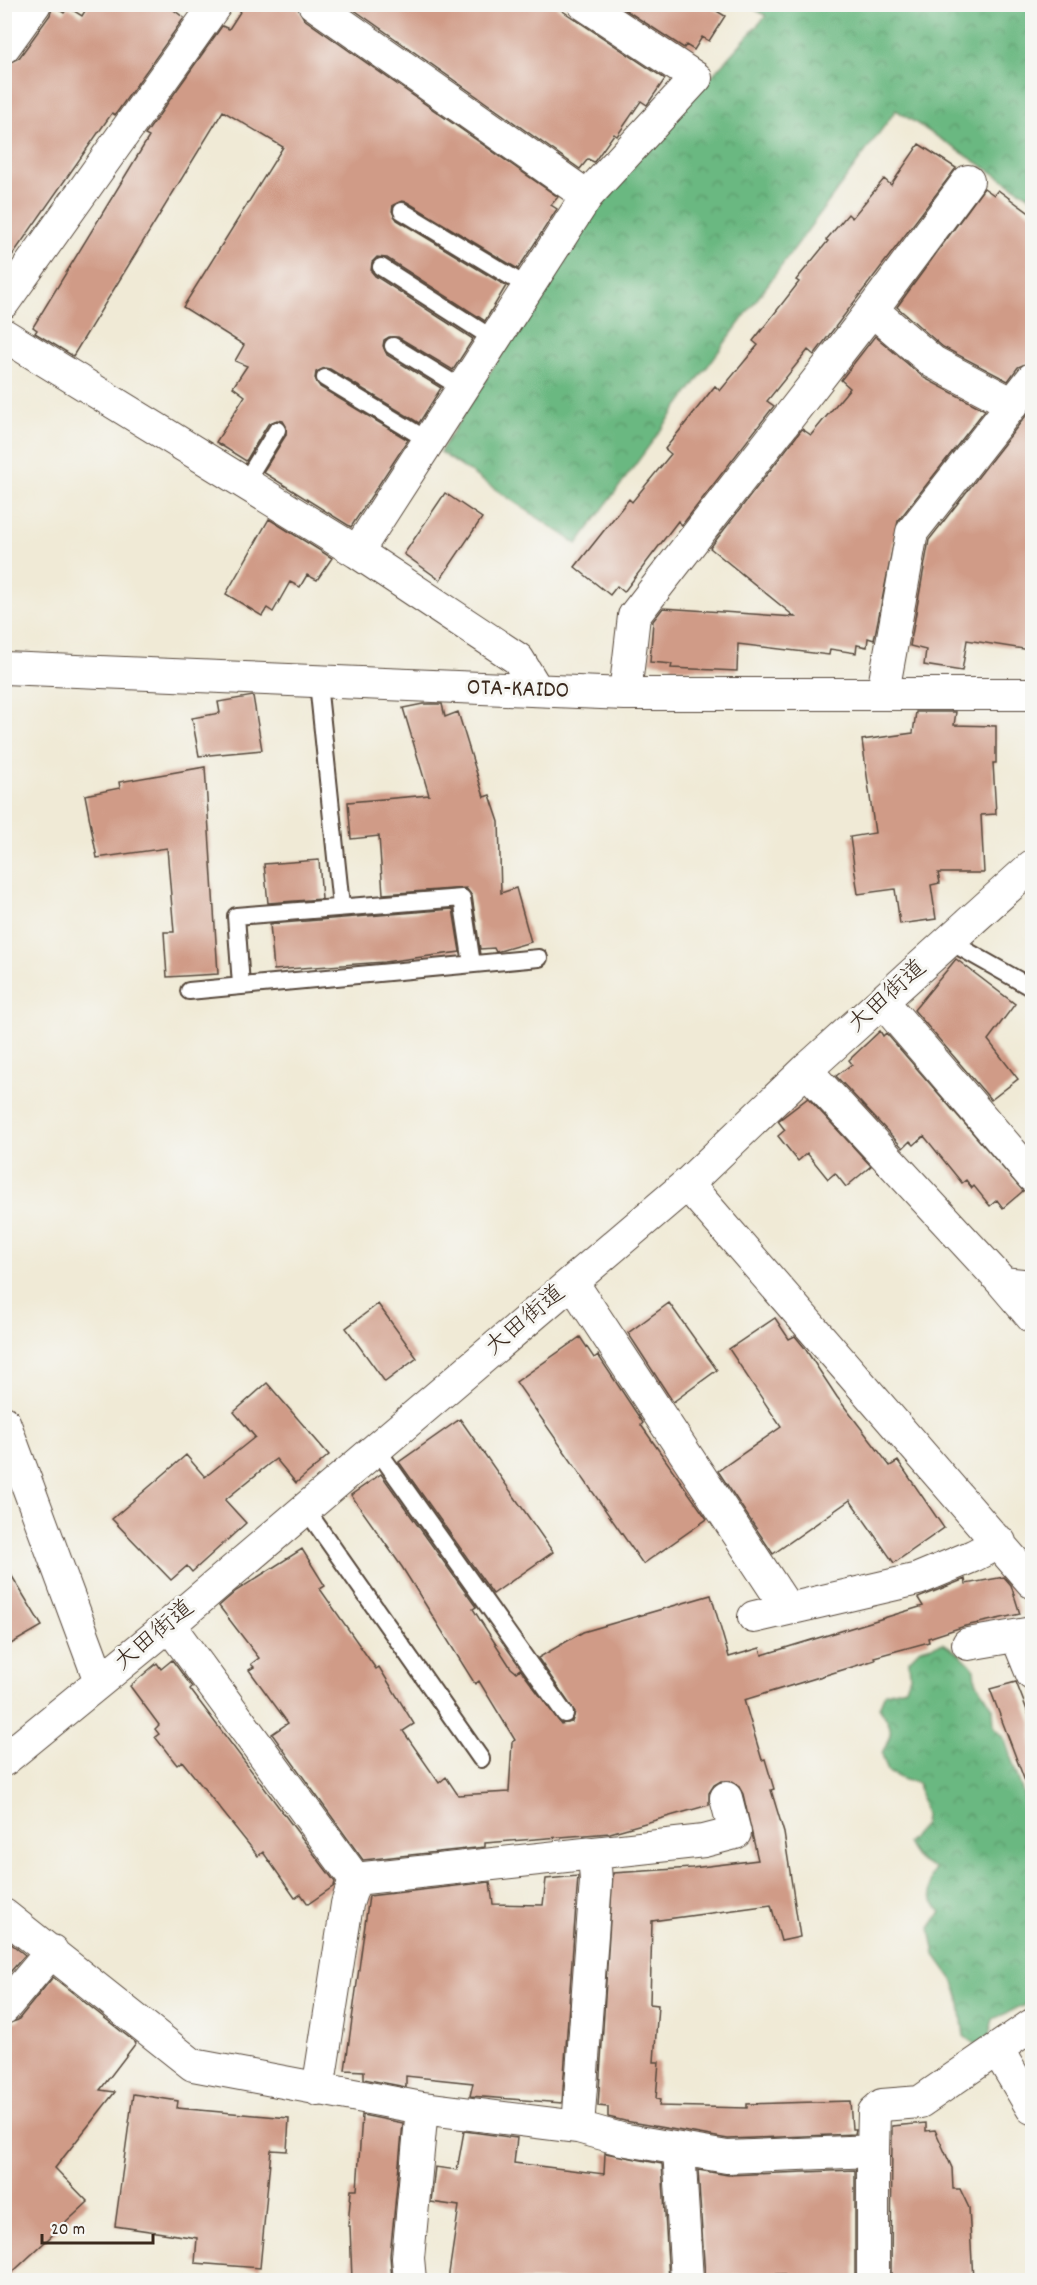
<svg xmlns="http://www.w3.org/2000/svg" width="1037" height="2285" viewBox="0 0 1037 2285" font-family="Dekko,'Klee One',sans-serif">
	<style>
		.forest { fill: url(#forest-crowns); stroke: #537150; stroke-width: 1.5 }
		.building { fill: #d09b87 }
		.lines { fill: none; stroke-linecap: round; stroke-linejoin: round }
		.service-casing { stroke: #56473a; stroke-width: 20 }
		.minor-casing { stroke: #56473a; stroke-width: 34 }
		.service { stroke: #fff; stroke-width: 16 }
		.minor { stroke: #fff; stroke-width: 32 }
		.labels { text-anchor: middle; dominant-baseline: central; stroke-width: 6; stroke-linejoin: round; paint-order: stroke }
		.street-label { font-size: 24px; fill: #3b2a1e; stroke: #f6f6f2 }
	</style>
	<defs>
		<pattern id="forest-crowns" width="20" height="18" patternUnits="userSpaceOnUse" patternTransform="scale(1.5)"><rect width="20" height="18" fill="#6bb881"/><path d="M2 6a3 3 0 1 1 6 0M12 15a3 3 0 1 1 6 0" fill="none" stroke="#599669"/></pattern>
	</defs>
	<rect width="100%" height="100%" fill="#f6f6f2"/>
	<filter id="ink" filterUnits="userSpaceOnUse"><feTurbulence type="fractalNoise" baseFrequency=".0167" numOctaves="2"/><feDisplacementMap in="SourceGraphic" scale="12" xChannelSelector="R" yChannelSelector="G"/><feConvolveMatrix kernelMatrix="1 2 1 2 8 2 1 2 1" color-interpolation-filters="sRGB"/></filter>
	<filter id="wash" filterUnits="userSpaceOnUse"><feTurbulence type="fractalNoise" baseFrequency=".008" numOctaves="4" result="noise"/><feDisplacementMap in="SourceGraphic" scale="24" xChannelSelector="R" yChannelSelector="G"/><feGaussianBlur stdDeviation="1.35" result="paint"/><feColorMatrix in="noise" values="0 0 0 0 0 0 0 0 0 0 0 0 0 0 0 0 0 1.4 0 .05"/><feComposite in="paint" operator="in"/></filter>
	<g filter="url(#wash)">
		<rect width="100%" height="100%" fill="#f0ead6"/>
		<path class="forest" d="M 748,5 L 1032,5 L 1032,198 L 896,110 L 577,544 L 440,452 L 597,202 L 766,16 Z
			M 943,1643 L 960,1654 L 975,1669 L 976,1681 L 993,1708 L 994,1726 L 1005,1740 L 1024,1796 L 1032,1833 L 1032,2002 L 993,2019 L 989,2036 L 976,2045 L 964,2036 L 959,1996 L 953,1980 L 935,1955 L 930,1928 L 941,1912 C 927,1896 927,1886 935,1868 C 920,1864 914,1857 907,1843 L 924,1825 L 925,1815 L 918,1783 L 904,1780 L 888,1772 L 882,1754 C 894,1730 893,1729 879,1707 L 885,1693 L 906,1688 L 910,1676 L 909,1660 L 920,1649 Z"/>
		<g id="blocks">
			<path class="building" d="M 89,4 L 166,4 L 184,18 L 115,115 L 112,113 L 4,267 L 4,65 L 19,58 L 50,15 L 53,6 L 64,13 L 68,7 L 82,16 Z
				M 245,4 L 296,4 L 304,19 L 558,197 L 551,205 L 557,209 L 518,269 L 407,202 L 402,201 L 393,205 L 392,211 L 397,220 L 506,286 L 485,321 L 387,258 L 377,257 L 372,262 L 371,271 L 375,276 L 473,339 L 453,370 L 398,337 L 389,337 L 384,340 L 383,346 L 387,355 L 441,388 L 419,423 L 330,369 L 325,368 L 316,372 L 315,378 L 320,387 L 408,440 L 351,527 L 263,472 L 286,435 L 286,426 L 283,421 L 277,420 L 268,424 L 246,461 L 216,442 L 245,396 L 233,387 L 247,366 L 235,361 L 244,345 L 183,307 L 283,147 L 223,111 L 73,356 L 35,333 L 37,330 L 33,327 L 149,137 L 145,135 L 222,26 L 229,29 Z
				M 346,4 L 552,4 L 665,79 L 647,105 L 641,101 L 617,136 L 614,134 L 594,162 L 588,159 L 580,169 Z
				M 627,4 L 707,5 L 725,16 L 709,41 L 702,37 L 694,50 L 686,45 L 684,48 L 624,9 Z
				M 919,144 L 956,168 L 814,355 L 808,350 L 767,401 L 774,406 L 682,525 L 678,521 L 624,592 L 617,586 L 610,595 L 575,567 L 629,499 L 632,502 L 671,454 L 665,449 L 715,386 L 720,391 L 758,345 L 753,341 L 799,282 L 796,280 L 828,241 L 826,240 L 848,214 L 852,218 L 884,179 L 891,185 Z
				M 984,188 L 994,195 L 998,190 L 1032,215 L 1032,361 L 1018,367 L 1008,381 L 943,347 L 897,307 Z
				M 875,336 L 924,378 L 985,410 L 898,521 L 874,640 L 868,638 L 867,647 L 857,645 L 856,653 L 830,649 L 829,655 L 738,644 L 737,671 L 671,668 L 672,664 L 650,662 L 653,621 L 663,608 L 795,617 L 710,548 L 802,429 L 811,435 L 850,388 L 841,380 Z
				M 1032,408 L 1032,631 L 1030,650 L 967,640 L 962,671 L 924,665 L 926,650 L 910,646 L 929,540 Z
				M 445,493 L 482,518 L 440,580 L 404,554 Z
				M 269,519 L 332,558 L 317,580 L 307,575 L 300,587 L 290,582 L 273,612 L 267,608 L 262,616 L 226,594 Z
				M 253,696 L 262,750 L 199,756 L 192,718 L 220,713 L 218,702 Z
				M 423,704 L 442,704 L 445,717 L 458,712 L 484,797 L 490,795 L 499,822 L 501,893 L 516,888 L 531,942 L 496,952 L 494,948 L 480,949 L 472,896 L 466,888 L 383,894 L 379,836 L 351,839 L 348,802 L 429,795 L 403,708 Z
				M 916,712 L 956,712 L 954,725 L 996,726 L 996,763 L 993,763 L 996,814 L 981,815 L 984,873 L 938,873 L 940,883 L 931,885 L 936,919 L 900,924 L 895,889 L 858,894 L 850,837 L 875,833 L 862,740 L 913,733 Z
				M 205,767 L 218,974 L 167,977 L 164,932 L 174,932 L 167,848 L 97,858 L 85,795 L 120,788 L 119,782 Z
				M 319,860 L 322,899 L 268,903 L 264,864 Z
				M 453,909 L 460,952 L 384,962 L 274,970 L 270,924 Z
				M 956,959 L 1015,1004 L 988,1040 L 1018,1079 L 991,1100 L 914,1010 Z
				M 880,1031 L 883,1036 L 886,1033 L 1023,1191 L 1003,1208 L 997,1200 L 990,1206 L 974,1186 L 972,1188 L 966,1180 L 962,1183 L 924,1136 L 914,1145 L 910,1141 L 903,1148 L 836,1076 L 852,1064 L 849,1060 Z
				M 808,1098 L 871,1166 L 846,1187 L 835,1173 L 828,1179 L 807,1153 L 798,1161 L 778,1136 L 785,1130 L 778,1121 Z
				M 669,1303 L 717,1370 L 673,1402 L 628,1333 Z
				M 378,1304 L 417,1358 L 385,1382 L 346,1328 Z
				M 775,1318 L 789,1339 L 795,1336 L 804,1347 L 837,1397 L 890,1466 L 898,1461 L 944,1528 L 894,1563 L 850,1500 L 773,1554 L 718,1471 L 781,1427 L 729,1349 Z
				M 580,1337 L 594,1358 L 598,1355 L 643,1423 L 641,1425 L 707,1519 L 643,1564 L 516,1382 Z
				M 267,1383 L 329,1455 L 296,1483 L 276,1459 L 269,1464 L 225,1500 L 246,1523 L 192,1572 L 187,1566 L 171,1580 L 112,1519 L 186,1455 L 205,1477 L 255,1437 L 234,1412 Z
				M 460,1419 L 553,1552 L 493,1594 L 399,1462 Z
				M 381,1474 L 476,1607 L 473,1609 L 511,1668 L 516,1672 L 520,1669 L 561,1724 L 572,1722 L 575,1712 L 538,1658 L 583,1632 L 711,1595 L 729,1657 L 760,1648 L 762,1655 L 923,1606 L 918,1598 L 965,1579 L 966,1584 L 1004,1577 L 1011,1585 L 1020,1614 L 965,1626 L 928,1638 L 929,1642 L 874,1657 L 875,1660 L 744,1700 L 762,1760 L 765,1759 L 774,1789 L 771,1790 L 784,1833 L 800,1937 L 781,1941 L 771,1905 L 652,1921 L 650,2004 L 658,2005 L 654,2062 L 659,2062 L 656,2099 L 660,2100 L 659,2106 L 747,2108 L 747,2104 L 850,2101 L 852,2129 L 856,2129 L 855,2134 L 728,2139 L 625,2121 L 608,2117 L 608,2107 L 598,2106 L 613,1873 L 692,1868 L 758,1860 L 743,1794 L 738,1785 L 730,1781 L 721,1781 L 714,1785 L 709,1793 L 709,1805 L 610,1833 L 485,1843 L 485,1847 L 363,1860 L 272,1734 L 288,1723 L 249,1670 L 254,1667 L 251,1664 L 259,1658 L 219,1606 L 236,1591 L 302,1549 L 325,1586 L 320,1589 L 376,1669 L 379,1667 L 414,1724 L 403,1731 L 439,1783 L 446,1777 L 458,1795 L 509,1792 L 512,1742 L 515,1740 L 479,1681 L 475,1684 L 402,1567 L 351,1495 Z
				M 4,1563 L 42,1626 L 4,1648 Z
				M 172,1660 L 192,1687 L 190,1689 L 335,1882 L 334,1886 L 308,1904 L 301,1894 L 295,1898 L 263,1852 L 258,1856 L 182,1761 L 177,1765 L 155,1737 L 159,1734 L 155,1729 L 159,1725 L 130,1686 L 157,1663 L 161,1669 Z
				M 1016,1682 L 1032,1723 L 1031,1797 L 990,1689 Z
				M 578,1876 L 562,2103 L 470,2096 L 473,2083 L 406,2076 L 406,2087 L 364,2079 L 364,2071 L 345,2070 L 369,1896 L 490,1882 L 493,1904 L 543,1905 L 546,1879 Z
				M 4,1938 L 25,1955 L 4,1979 Z
				M 53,1977 L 136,2043 L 100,2090 L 115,2092 L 55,2168 L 88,2202 L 4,2280 L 4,2025 L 18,2020 Z
				M 133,2094 L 178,2101 L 177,2108 L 289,2118 L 287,2151 L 271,2150 L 260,2268 L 195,2263 L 197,2238 L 115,2226 Z
				M 362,2115 L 403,2123 L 390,2256 L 392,2280 L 352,2280 L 350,2226 L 348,2226 L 351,2190 L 357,2190 Z
				M 926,2123 L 926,2131 L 935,2130 L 952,2168 L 953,2189 L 960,2189 L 969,2208 L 973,2280 L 891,2280 L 892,2126 Z
				M 464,2131 L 517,2138 L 514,2163 L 604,2174 L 605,2153 L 662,2164 L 669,2280 L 448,2280 L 459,2206 L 431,2202 L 435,2167 L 457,2170 Z
				M 698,2170 L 728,2175 L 855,2170 L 855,2280 L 784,2280 L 784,2274 L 705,2277 Z"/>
		</g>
	</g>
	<g filter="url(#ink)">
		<use href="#blocks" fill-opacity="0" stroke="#56473a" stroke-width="1.5"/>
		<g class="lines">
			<g class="service-casing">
				<path id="service" d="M 402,211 L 528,287
					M 381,267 L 495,340
					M 393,346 L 463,389
					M 325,378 L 429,441
					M 244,484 L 277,430
					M 318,683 L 341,906
					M 949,941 L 1032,988
					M 241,985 L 236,916 L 462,898 L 472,964
					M 189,991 L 539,958
					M 376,1448 L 565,1714
					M 305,1508 L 481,1759"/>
			</g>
			<g class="minor-casing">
				<path id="minor" d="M 314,4 L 587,196 L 696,78 L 584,4
					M 4,47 L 35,4
					M 4,302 L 216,4
					M 872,310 L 933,362 L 1013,404
					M 4,335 L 357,552 L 518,659 L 537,690
					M 357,552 L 587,196
					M 4,668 L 625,694 L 1032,694
					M 883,692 L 912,532 L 1032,379
					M 625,694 L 634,616 L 872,310 L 968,181
					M 883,1002 L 1032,1176
					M 806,1070 L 1003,1283 L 1032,1286
					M 687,1184 L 1032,1582
					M 572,1282 L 787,1608
					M 1003,1283 L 1032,1317
					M 4,1422 L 100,1681
					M 754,1617 L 918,1579 L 973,1556 L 1000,1542
					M 169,1625 L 355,1879 L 704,1841 L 735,1833 L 726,1798
					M 1017,1637 L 1032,1674
					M 968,1644 L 1032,1633
					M 4,1760 L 169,1625 L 687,1184 L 806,1070 L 1032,866
					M 4,1915 L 193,2065 L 422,2108 L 578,2127 L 621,2139 L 727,2157 L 873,2151 L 873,2280
					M 4,2008 L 52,1951
					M 997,2049 L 1032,2108
					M 318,2090 L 347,1904 L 355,1879
					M 578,2127 L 596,1881 L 594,1853
					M 679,2149 L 687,2280
					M 873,2151 L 874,2112 L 882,2105 L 920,2102 L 1032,2025
					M 410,2280 L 408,2258 L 422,2108"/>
			</g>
			<use href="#service" class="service"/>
			<use href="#minor" class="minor"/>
		</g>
	</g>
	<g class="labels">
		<g class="street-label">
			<text transform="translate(518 690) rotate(2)">OTA-KAIDO</text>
			<text transform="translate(888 997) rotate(-42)">大田街道</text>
			<text transform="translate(526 1321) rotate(-40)">大田街道</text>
			<text transform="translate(155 1636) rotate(-40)">大田街道</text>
		</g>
	</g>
	<rect width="1037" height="2285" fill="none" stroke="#f6f6f2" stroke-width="24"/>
	<path d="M42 2234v9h111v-9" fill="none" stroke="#3b2a1e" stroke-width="3"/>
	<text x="51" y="2234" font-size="18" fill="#3b2a1e" stroke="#f6f6f2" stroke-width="4.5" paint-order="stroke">20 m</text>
</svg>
